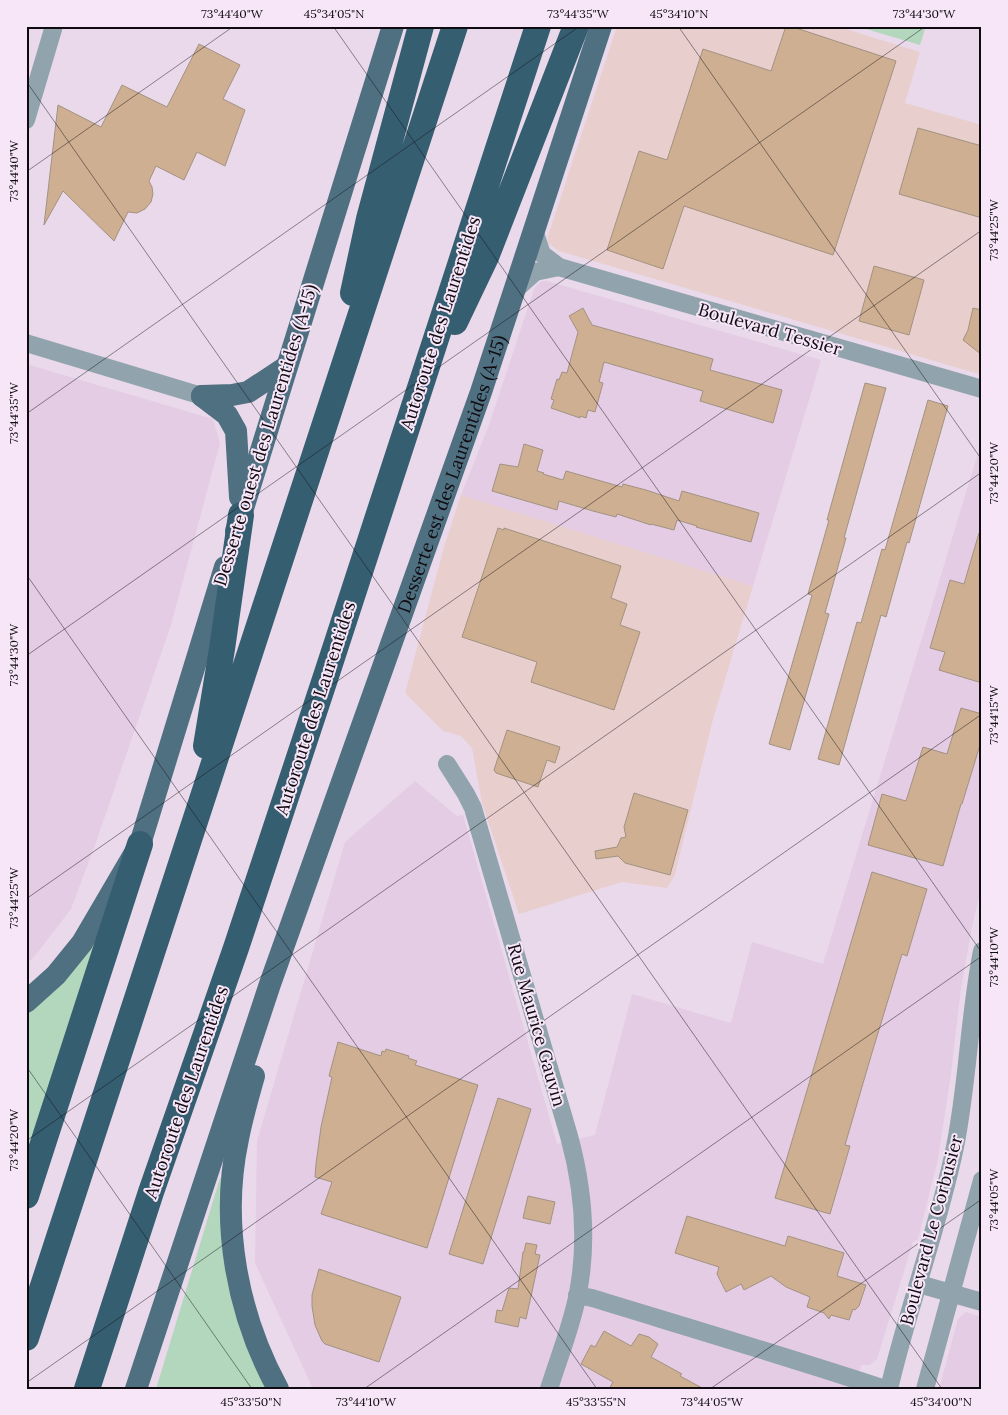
<svg xmlns="http://www.w3.org/2000/svg" width="1008" height="1415" viewBox="0 0 1008 1415" font-family="Lora,serif">
	<style>
		.built { fill: #e3cce4 }
		.industrial { fill: #e9cece }
		.green { fill: #b2d7bd }
		.building { fill: #ceaf91; stroke: #a29282 }
		.lines { fill: none; stroke-linecap: round; stroke-linejoin: round }
		.minor { stroke: #91a3ac; stroke-width: 18 }
		.major { stroke: #4f7081; stroke-width: 22 }
		.highway { stroke: #365e71; stroke-width: 26 }
		.ticks { fill: none; stroke: #100b11; stroke-width: 1; stroke-opacity: 0.45 }
		.labels { text-anchor: middle; dominant-baseline: central; stroke-width: 4; stroke-linejoin: round; paint-order: stroke }
		.street-label { font-size: 18px; fill: #100b11; stroke: #f7e6f8 }
		.neatline { fill: none; stroke: #100b11; stroke-width: 2 }
		.ticks-label { font-size: 12px; text-anchor: middle; fill: #100b11 }
	</style>
	<rect width="100%" height="100%" fill="#ead9eb"/>
	<path class="built" d="M 541,281 L 547,281 L 821,360 L 753,586 L 461,495 L 489,425 L 534,289 Z
		M 26,364 L 213,419 L 220,443 L 171,625 L 95,845 L 71,909 L 34,957 L 26,964 Z
		M 982,440 L 982,884 L 972,927 L 961,988 L 951,1074 L 938,1159 L 918,1239 L 913,1242 L 877,1359 L 870,1365 L 861,1365 L 856,1389 L 313,1389 L 255,1263 L 257,1141 L 345,842 L 415,781 L 457,816 L 463,815 L 557,1144 L 595,1135 L 632,994 L 731,1023 L 752,942 L 823,964 Z
		M 966,1312 L 982,1317 L 982,1389 L 939,1389 L 958,1319 Z"/>
	<path class="industrial" d="M 617,26 L 836,26 L 920,52 L 905,103 L 982,125 L 982,375 L 559,251 L 548,243 L 548,236 Z
		M 461,495 L 753,586 L 712,723 L 675,875 L 667,888 L 622,882 L 519,914 L 482,803 L 472,748 L 461,736 L 443,731 L 405,693 L 444,547 Z"/>
	<path class="green" d="M 856,26 L 926,26 L 920,45 Z
		M 91,945 L 96,947 L 26,1160 L 26,1009 Z
		M 227,1177 L 270,1389 L 156,1389 L 220,1178 Z"/>
	<path class="building" d="M 786,26 L 790,26 L 896,61 L 833,255 L 684,206 L 663,269 L 607,250 L 639,151 L 667,160 L 703,49 L 771,71 Z
		M 199,44 L 240,65 L 223,99 L 245,110 L 225,166 L 197,152 L 184,180 L 156,166 L 149,181 L 152,187 L 153,194 L 151,202 L 145,209 L 137,213 L 128,212 L 114,241 L 63,191 L 44,225 L 58,105 L 101,127 L 122,85 L 167,107 Z
		M 918,128 L 982,146 L 982,218 L 899,194 Z
		M 874,266 L 924,280 L 909,335 L 859,321 Z
		M 583,308 L 592,325 L 713,359 L 710,370 L 782,390 L 773,423 L 700,401 L 703,391 L 604,362 L 599,382 L 603,383 L 595,412 L 588,410 L 586,418 L 580,416 L 580,418 L 551,408 L 554,400 L 551,399 L 557,379 L 559,380 L 562,372 L 567,373 L 578,332 L 569,316 Z
		M 973,308 L 982,310 L 982,355 L 963,340 L 968,330 Z
		M 865,383 L 886,388 L 844,538 L 846,538 L 825,613 L 829,614 L 790,750 L 769,744 L 812,595 L 808,594 L 829,520 L 827,520 Z
		M 928,400 L 948,406 L 909,543 L 907,542 L 886,617 L 881,615 L 839,765 L 818,759 L 857,622 L 861,623 L 882,549 L 885,550 Z
		M 524,444 L 543,450 L 537,471 L 544,473 L 543,474 L 563,480 L 566,471 L 622,487 L 623,484 L 646,490 L 679,501 L 682,491 L 759,513 L 751,542 L 696,527 L 697,526 L 677,520 L 674,530 L 651,524 L 651,525 L 617,514 L 616,517 L 593,511 L 559,501 L 557,510 L 492,491 L 500,464 L 518,467 Z
		M 498,528 L 504,530 L 504,528 L 621,566 L 611,598 L 627,604 L 620,625 L 640,632 L 614,710 L 531,682 L 537,662 L 462,637 Z
		M 979,533 L 982,534 L 982,683 L 939,670 L 945,652 L 930,648 L 950,580 L 964,584 Z
		M 961,708 L 982,714 L 982,746 L 980,745 L 962,804 L 961,804 L 943,866 L 868,845 L 882,794 L 906,801 L 923,747 L 947,754 Z
		M 507,730 L 560,747 L 555,763 L 547,760 L 538,787 L 496,773 L 494,770 Z
		M 634,793 L 688,810 L 670,875 L 625,863 L 618,856 L 596,859 L 595,851 L 617,847 L 621,838 L 626,837 L 624,827 Z
		M 872,872 L 927,889 L 907,956 L 902,954 L 871,1056 L 845,1145 L 850,1146 L 830,1214 L 775,1198 Z
		M 338,1042 L 381,1056 L 382,1051 L 385,1052 L 386,1049 L 409,1056 L 408,1058 L 417,1061 L 415,1065 L 478,1085 L 427,1248 L 321,1214 L 332,1182 L 315,1177 L 316,1164 L 321,1127 L 332,1077 L 329,1076 Z
		M 498,1098 L 531,1109 L 483,1264 L 449,1254 Z
		M 528,1196 L 555,1202 L 550,1224 L 523,1218 Z
		M 687,1216 L 785,1246 L 788,1236 L 844,1253 L 837,1276 L 866,1285 L 859,1306 L 855,1310 L 853,1309 L 849,1320 L 831,1315 L 829,1319 L 824,1313 L 807,1307 L 810,1297 L 786,1287 L 771,1276 L 744,1290 L 741,1284 L 726,1292 L 717,1274 L 719,1267 L 675,1253 Z
		M 526,1243 L 537,1245 L 535,1254 L 540,1255 L 526,1319 L 520,1317 L 518,1327 L 495,1322 L 497,1310 L 502,1311 L 509,1288 L 518,1289 L 523,1252 L 524,1252 Z
		M 319,1269 L 401,1297 L 379,1362 L 325,1344 L 322,1341 L 315,1325 L 312,1306 L 312,1295 Z
		M 604,1331 L 631,1346 L 639,1334 L 649,1337 L 658,1344 L 651,1357 L 682,1374 L 680,1376 L 704,1389 L 609,1389 L 613,1382 L 581,1364 L 591,1345 L 595,1347 Z"/>
	<g class="lines">
		<path class="minor" d="M 26,120 L 54,26
			M 534,230 L 542,254 L 559,267 L 982,389
			M 515,290 L 535,272 L 559,267
			M 26,343 L 202,396
			M 447,764 L 466,794 L 473,808 L 569,1136 C 583,1187 588,1240 578,1293 C 572,1325 559,1357 549,1389
			M 919,1284 L 982,1302
			M 577,1295 L 592,1298 C 690,1328 788,1357 885,1389
			M 889,1389 C 908,1307 938,1229 955,1147 C 968,1082 969,1016 982,951
			M 925,1389 L 982,1180"/>
		<g class="major">
			<path d="M 202,396 L 227,415 L 236,431 L 240,497"/>
			<path d="M 202,396 L 232,395 L 248,392 L 286,367"/>
			<path d="M 236,531 L 393,26"/>
			<path d="M 26,1002 L 56,975 L 82,943 L 140,844 L 225,567"/>
			<path d="M 254,1076 C 248,1097 242,1118 238,1139 C 220,1223 237,1314 278,1389"/>
			<path id="s1" d="M 136,1389 L 270,984 L 481,392 L 601,26"/>
		</g>
		<path class="highway" d="M 353,293 L 369,219 L 421,26
			M 455,322 L 486,257 L 576,26
			M 206,746 L 222,649 L 241,515
			M 26,1196 L 140,844
			M 26,1338 L 455,26
			M 87,1389 L 151,1192 L 236,948 L 328,670 L 538,26"/>
	</g>
	<path class="ticks" d="M 333,26 L 982,953M 678,26 L 982,460M 26,81 L 942,1389M 26,172 L 234,26M 26,414 L 580,26M 26,574 L 597,1389M 26,656 L 926,26M 26,899 L 982,230M 26,1066 L 252,1389M 26,1141 L 982,472M 26,1383 L 982,714M 364,1389 L 982,956M 710,1389 L 982,1199"/>
	<g class="labels">
		<g class="street-label">
			<text transform="translate(440 323) rotate(-72)">Autoroute des Laurentides</text>
			<text transform="translate(770 329) rotate(16)">Boulevard Tessier</text>
			<text transform="translate(265 435) rotate(-73)">Desserte ouest des Laurentides (A-15)</text>
			<text stroke="none"><textPath href="#s1" startOffset="968">Desserte est des Laurentides (A-15)</textPath></text>
			<text transform="translate(315 708) rotate(-72)">Autoroute des Laurentides</text>
			<text transform="translate(537 1025) rotate(74)">Rue Maurice Gauvin</text>
			<text transform="translate(186 1092) rotate(-71)">Autoroute des Laurentides</text>
			<text transform="translate(931 1230) rotate(-75)">Boulevard Le Corbusier</text>
		</g>
	</g>
	<rect width="1008" height="1415" fill="none" stroke="#f7e6f8" stroke-width="55"/>
	<rect x="28" y="28" width="952" height="1360" class="neatline"/>
	<g class="ticks-label">
		<text x="232" y="18">73°44'40"W</text>
		<text x="334" y="18">45°34'05"N</text>
		<text x="578" y="18">73°44'35"W</text>
		<text x="679" y="18">45°34'10"N</text>
		<text x="924" y="18">73°44'30"W</text>
		<text transform="translate(14 171) rotate(-90)" y="4">73°44'40"W</text>
		<text transform="translate(994 230) rotate(-90)" y="4">73°44'25"W</text>
		<text transform="translate(14 413) rotate(-90)" y="4">73°44'35"W</text>
		<text transform="translate(994 473) rotate(-90)" y="4">73°44'20"W</text>
		<text transform="translate(14 655) rotate(-90)" y="4">73°44'30"W</text>
		<text transform="translate(994 715) rotate(-90)" y="4">73°44'15"W</text>
		<text transform="translate(14 898) rotate(-90)" y="4">73°44'25"W</text>
		<text transform="translate(994 957) rotate(-90)" y="4">73°44'10"W</text>
		<text transform="translate(14 1140) rotate(-90)" y="4">73°44'20"W</text>
		<text transform="translate(994 1200) rotate(-90)" y="4">73°44'05"W</text>
		<text x="251" y="1406">45°33'50"N</text>
		<text x="366" y="1406">73°44'10"W</text>
		<text x="596" y="1406">45°33'55"N</text>
		<text x="712" y="1406">73°44'05"W</text>
		<text x="941" y="1406">45°34'00"N</text>
	</g>
</svg>
